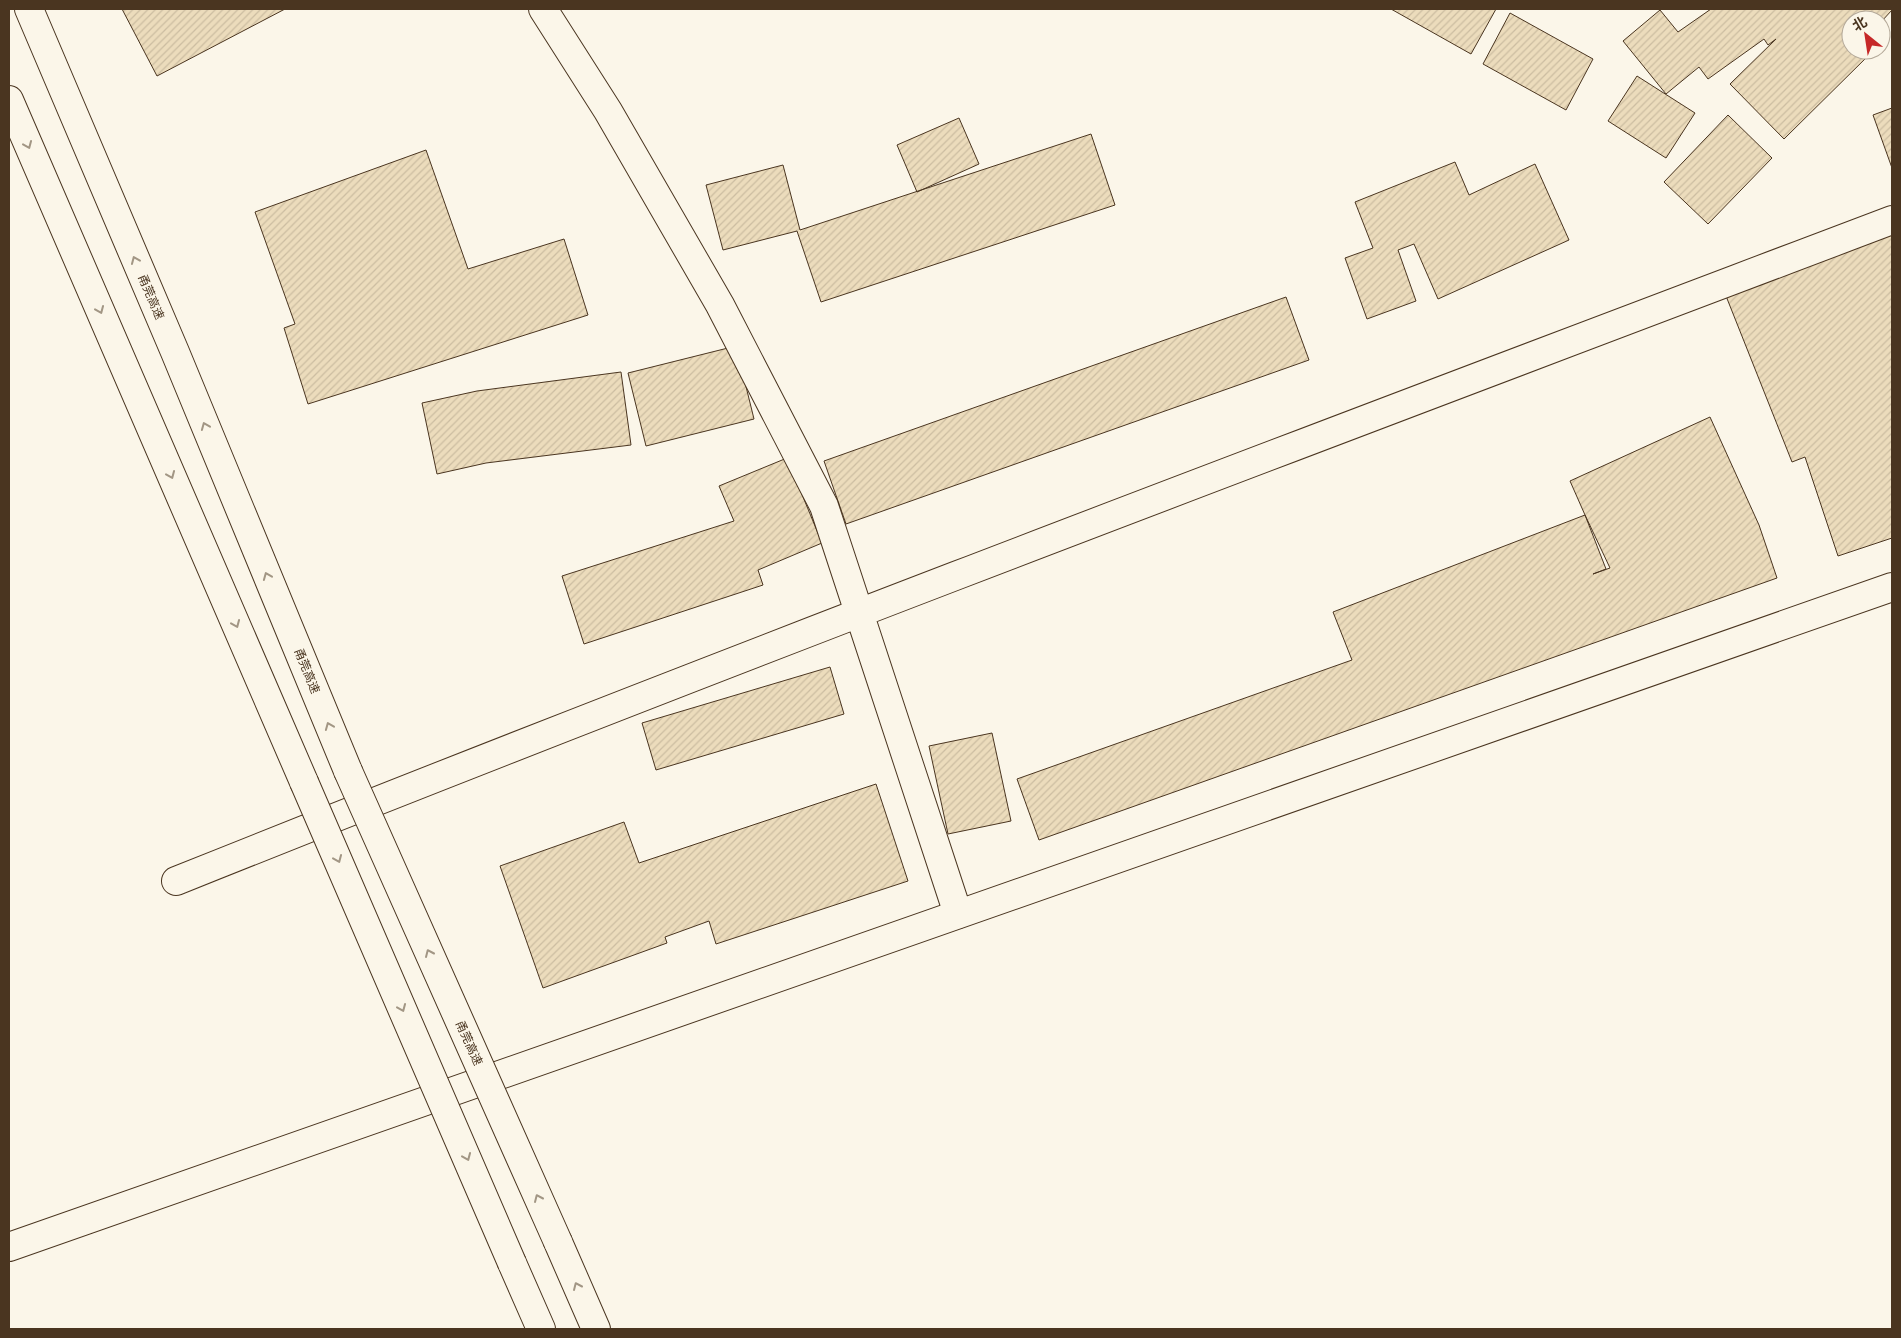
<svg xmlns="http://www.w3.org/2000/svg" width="1901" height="1338" viewBox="0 0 1901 1338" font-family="'Roboto Condensed','Noto Sans SC',sans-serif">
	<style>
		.building { fill: url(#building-hatch); stroke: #4a3520; fill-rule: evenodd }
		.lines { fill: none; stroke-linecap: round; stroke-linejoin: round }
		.minor-casing { stroke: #4a3520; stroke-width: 30 }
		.secondary-casing { stroke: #4a3520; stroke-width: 30 }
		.motorway-casing { stroke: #4a3520; stroke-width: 30 }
		.minor { stroke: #fbf6e9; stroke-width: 28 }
		.secondary { stroke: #fbf6e9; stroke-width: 28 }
		.motorway { stroke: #fbf6e9; stroke-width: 28 }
		.motorway-bridge-casing { stroke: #4a3520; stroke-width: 30; stroke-linecap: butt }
		.motorway-bridge { stroke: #fbf6e9; stroke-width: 28 }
		.oneway { stroke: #a29684 }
		.labels { text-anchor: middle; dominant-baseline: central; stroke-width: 4; stroke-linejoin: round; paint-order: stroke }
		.street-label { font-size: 12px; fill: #4a3520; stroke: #fbf6e9 }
	</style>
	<defs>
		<pattern id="building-hatch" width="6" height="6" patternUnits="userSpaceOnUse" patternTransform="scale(1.25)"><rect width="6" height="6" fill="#ecdcbc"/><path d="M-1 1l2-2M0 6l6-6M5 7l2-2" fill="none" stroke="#ccbda1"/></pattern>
	</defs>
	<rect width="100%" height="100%" fill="#fbf6e9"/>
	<path class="building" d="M 122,9 L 285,9 L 157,76 Z
		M 1391,9 L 1496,9 L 1471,54 Z
		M 1711,9 L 1892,9 L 1892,10 L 1881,22 L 1881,20 L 1851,20 L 1851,50 L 1869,50 L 1871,53 L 1784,139 L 1730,84 L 1776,39 L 1768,45 L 1764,39 L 1708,79 L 1699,67 L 1666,94 L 1623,41 L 1660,10 L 1678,32 Z
		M 1510,13 L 1593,59 L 1566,110 L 1483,64 Z
		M 1637,76 L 1695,113 L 1666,158 L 1608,121 Z
		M 1892,108 L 1892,168 L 1873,115 Z
		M 1728,115 L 1772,158 L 1708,224 L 1664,182 Z
		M 959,118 L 979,164 L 917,192 L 897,145 Z
		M 1091,134 L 1115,205 L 821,302 L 797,231 L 723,250 L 706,185 L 783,165 L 800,230 Z
		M 426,150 L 468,269 L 564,239 L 588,315 L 308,404 L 284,328 L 295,324 L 255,212 Z
		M 1455,162 L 1469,195 L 1535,164 L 1569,240 L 1438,299 L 1414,244 L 1398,250 L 1416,301 L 1367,319 L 1345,258 L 1373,248 L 1355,202 Z
		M 1892,232 L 1892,538 L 1838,556 L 1805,457 L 1792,462 L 1726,296 Z
		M 1286,297 L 1309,360 L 846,524 L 824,461 Z
		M 736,346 L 754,419 L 646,446 L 628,373 Z
		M 621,372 L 631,445 L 486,463 L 437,474 L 422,403 L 477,391 Z
		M 1710,417 L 1759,525 L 1777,578 L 1039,840 L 1017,779 L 1352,660 L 1333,612 L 1585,515 L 1570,481 ZM 1585,515 L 1610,568 L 1593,574 L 1606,569 Z
		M 787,458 L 822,543 L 758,570 L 763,585 L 584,644 L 562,576 L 734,521 L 719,486 Z
		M 830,667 L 844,714 L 656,770 L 642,723 Z
		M 992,733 L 1011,821 L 948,834 L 929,746 Z
		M 876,784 L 908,881 L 716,944 L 709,921 L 665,937 L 667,943 L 543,988 L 500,866 L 624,822 L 639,863 Z"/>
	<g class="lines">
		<g class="minor-casing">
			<path id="minor" d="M 543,9 L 608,111 L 720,305 L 824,506 L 958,914
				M 176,881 C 745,653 1319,437 1892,220"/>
		</g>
		<g class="secondary-casing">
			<path id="secondary" d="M 9,1247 L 1892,587"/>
		</g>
		<g class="motorway-casing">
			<path id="motorway" d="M 29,9 L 175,352 L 348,771
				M 9,100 L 304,782
				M 558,1242 L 596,1329
				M 512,1263 L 541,1329"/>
		</g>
		<use href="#minor" class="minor"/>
		<use href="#secondary" class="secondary"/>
		<use href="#motorway" class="motorway"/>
		<g class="motorway-bridge-casing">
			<path id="motorway-bridge" d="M 348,771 L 558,1242
				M 304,782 L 512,1263"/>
		</g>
		<use href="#motorway-bridge" class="motorway-bridge"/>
	</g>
	<defs><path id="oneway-chevron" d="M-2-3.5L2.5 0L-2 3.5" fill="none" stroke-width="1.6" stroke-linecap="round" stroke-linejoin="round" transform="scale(1.25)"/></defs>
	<g class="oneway">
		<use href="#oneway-chevron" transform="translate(28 145) rotate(67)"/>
		<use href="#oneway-chevron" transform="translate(135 260) rotate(-113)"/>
		<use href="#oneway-chevron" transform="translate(100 310) rotate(67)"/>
		<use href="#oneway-chevron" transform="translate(205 426) rotate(-112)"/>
		<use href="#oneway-chevron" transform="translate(171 475) rotate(67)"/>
		<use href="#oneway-chevron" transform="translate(267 576) rotate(-112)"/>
		<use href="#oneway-chevron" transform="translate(236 624) rotate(67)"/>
		<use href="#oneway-chevron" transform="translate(329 726) rotate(-112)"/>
		<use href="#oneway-chevron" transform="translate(338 859) rotate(67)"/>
		<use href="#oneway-chevron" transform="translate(429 953) rotate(-114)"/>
		<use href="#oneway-chevron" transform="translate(402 1008) rotate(67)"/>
		<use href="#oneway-chevron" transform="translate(467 1157) rotate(67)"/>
		<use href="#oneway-chevron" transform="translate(538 1198) rotate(-114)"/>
		<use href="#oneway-chevron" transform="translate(577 1286) rotate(-114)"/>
	</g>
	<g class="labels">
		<g class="street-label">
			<text transform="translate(151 297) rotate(67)">甬莞高速</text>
			<text transform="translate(307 671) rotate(68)">甬莞高速</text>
			<text transform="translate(469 1043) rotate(66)">甬莞高速</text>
		</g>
	</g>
	<rect width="1901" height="1338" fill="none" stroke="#4a3520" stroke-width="20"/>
	<g transform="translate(1866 35) rotate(330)"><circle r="24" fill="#fbf6e9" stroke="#b4a999"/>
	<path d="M0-4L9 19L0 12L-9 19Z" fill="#c62828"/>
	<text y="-8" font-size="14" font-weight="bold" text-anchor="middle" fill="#4a3520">北</text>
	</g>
</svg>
